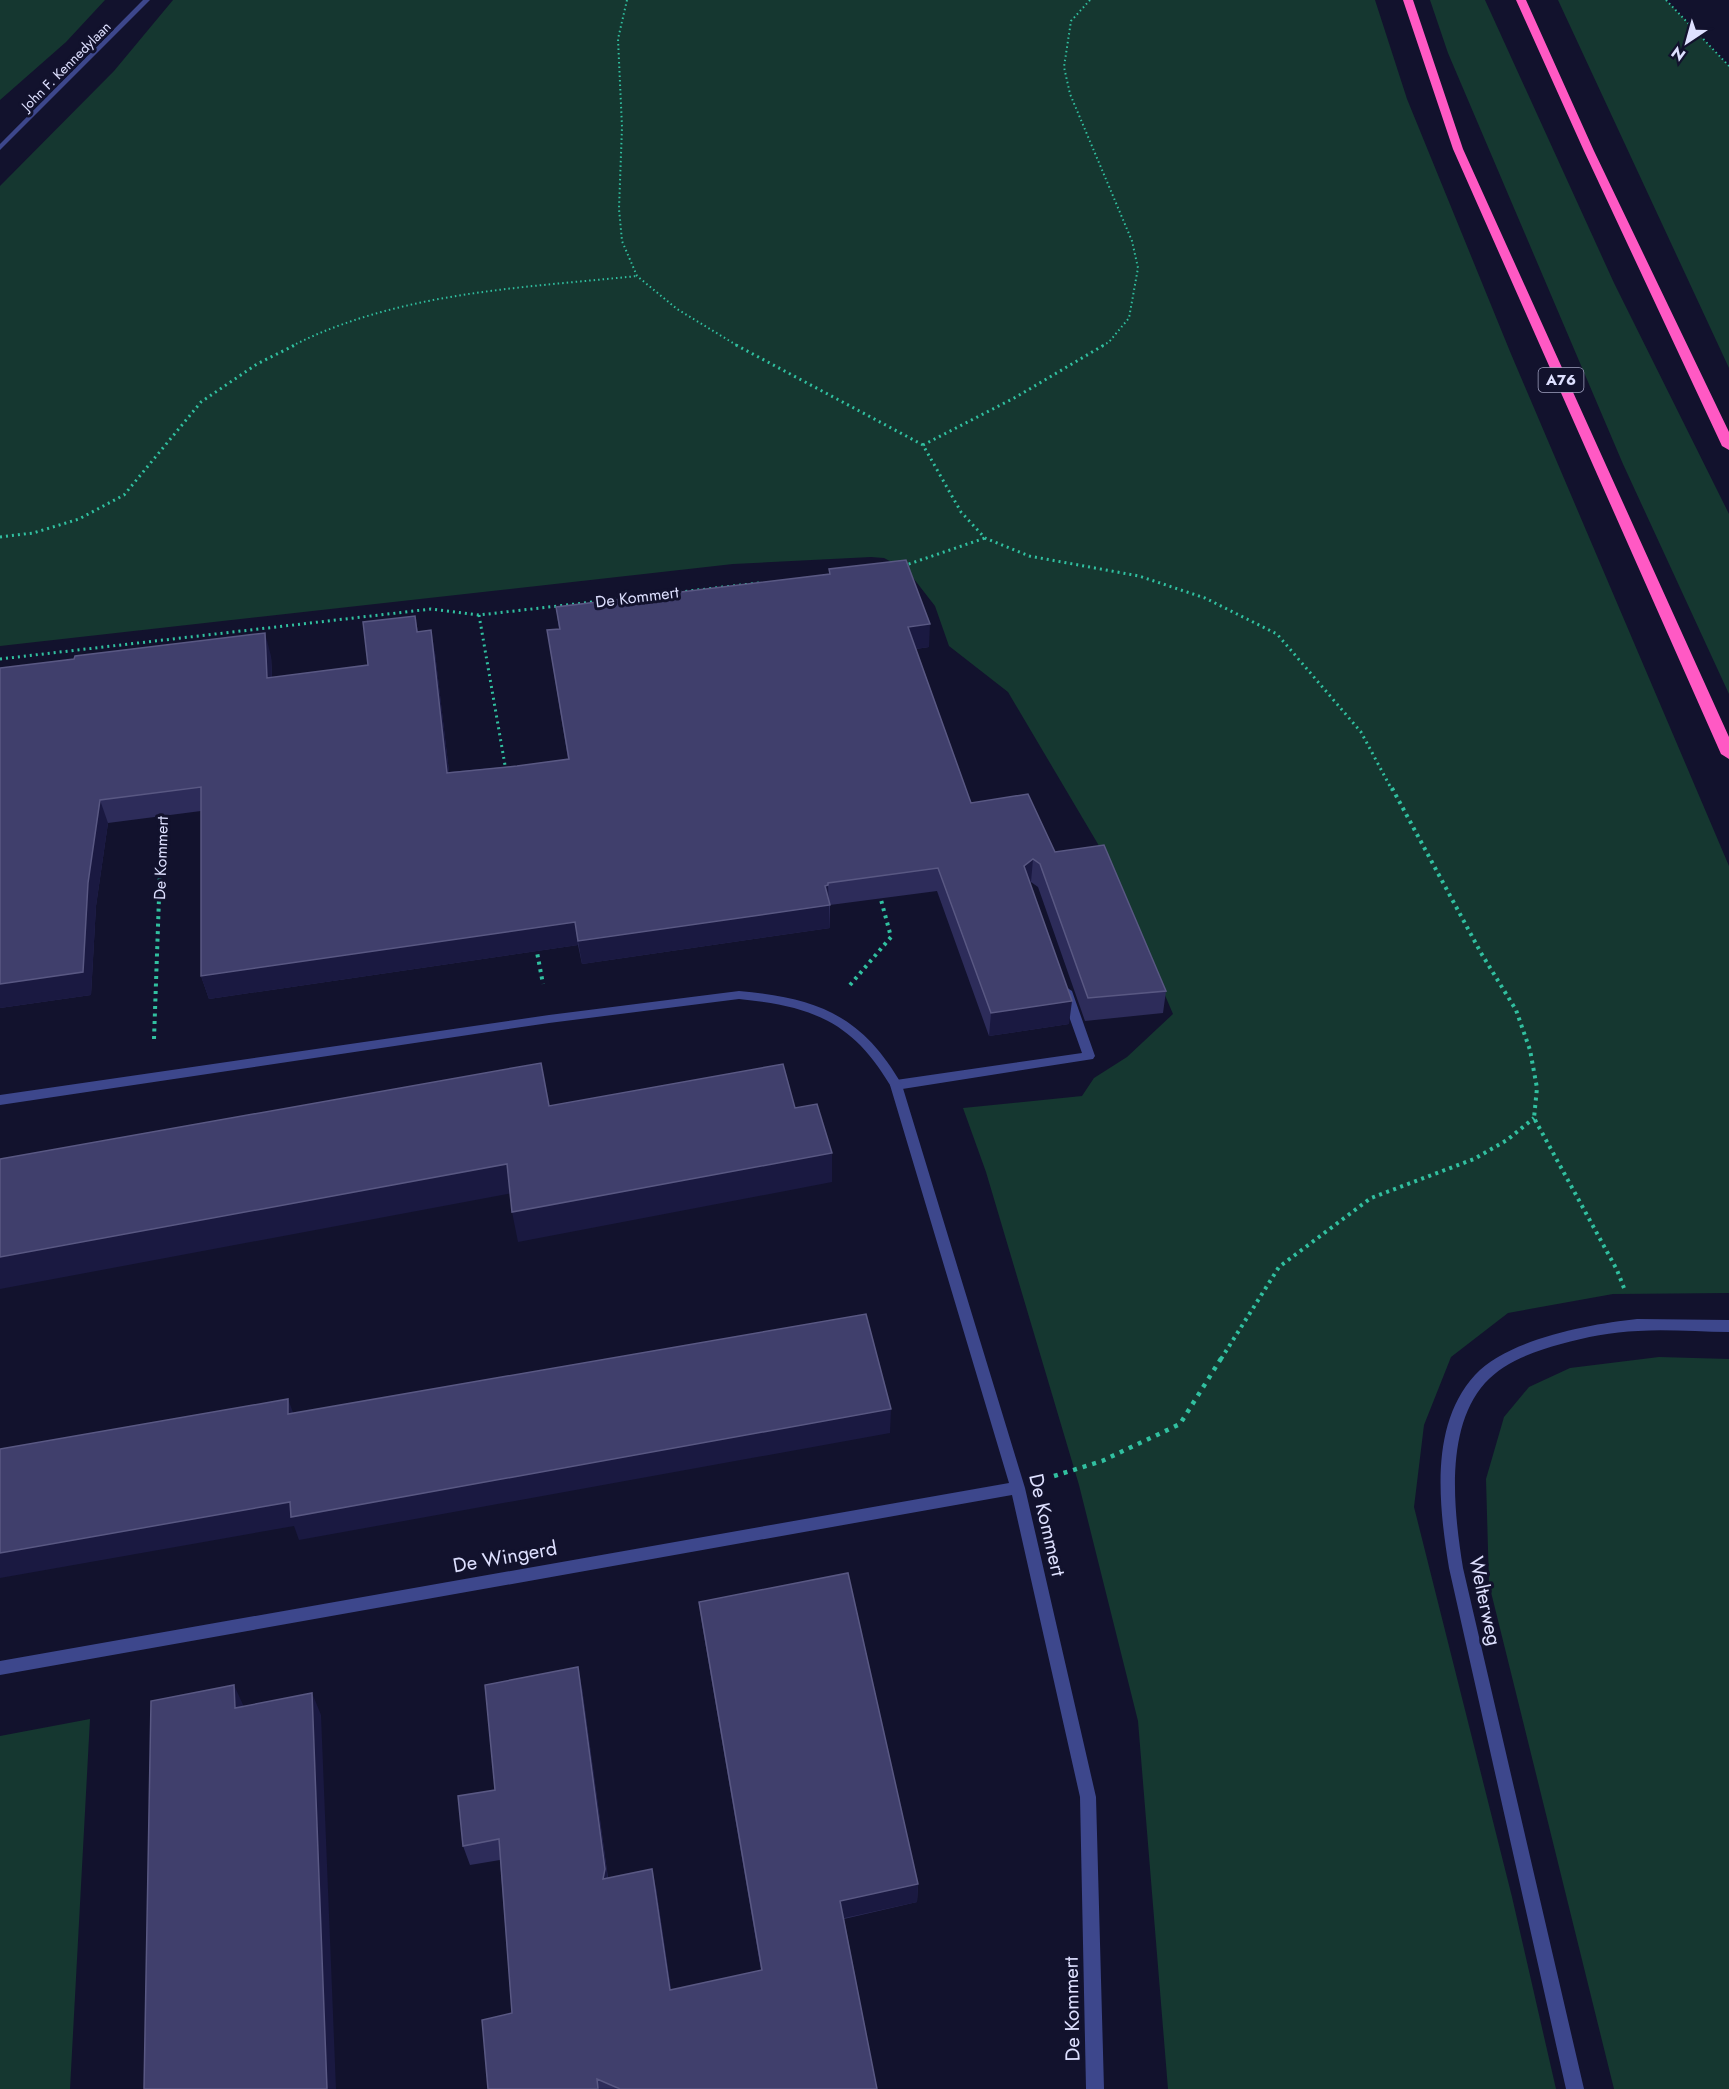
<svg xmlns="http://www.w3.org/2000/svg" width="1729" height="2089" viewBox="0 0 1729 2089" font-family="Jost,sans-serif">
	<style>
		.green { fill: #153730 }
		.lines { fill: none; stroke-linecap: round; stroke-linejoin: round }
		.path-far3 { stroke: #31c0a0; stroke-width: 2; stroke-dasharray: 1.5 3; stroke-linecap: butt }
		.path-far2 { stroke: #31c0a0; stroke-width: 3; stroke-dasharray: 2 4; stroke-linecap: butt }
		.path-far1 { stroke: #31c0a0; stroke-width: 4; stroke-dasharray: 3 4.5; stroke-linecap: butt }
		.path { stroke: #31c0a0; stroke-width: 4.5; stroke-dasharray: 4 6; stroke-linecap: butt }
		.service { fill: #3d478c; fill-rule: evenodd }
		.minor { fill: #3d478c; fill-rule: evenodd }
		.tertiary { fill: #3d478c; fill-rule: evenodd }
		.motorway { fill: #ff59c4; fill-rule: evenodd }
		.wall { fill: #2d2c5a }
		.shaded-wall { fill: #1a1941 }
		.building { fill: #403f6c; stroke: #595883; stroke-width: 1.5 }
		.labels { text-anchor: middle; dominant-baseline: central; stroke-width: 6; stroke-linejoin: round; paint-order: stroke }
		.far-street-label { font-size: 14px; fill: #dee0ff; stroke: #12122d }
		.shield { fill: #12122d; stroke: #a1a2c0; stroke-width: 1.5 }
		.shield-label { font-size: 15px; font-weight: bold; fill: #dee0ff }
		.street-label { font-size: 16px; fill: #dee0ff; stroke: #12122d }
		.near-street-label { font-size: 20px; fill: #dee0ff; stroke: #12122d }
	</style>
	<rect width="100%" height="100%" fill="#12122d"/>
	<path class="green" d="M 0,0 L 105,0 L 66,42 L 0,100 Z
		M 173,0 L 1375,0 L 1407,99 L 1511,354 L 1729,866 L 1729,1293 L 1613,1294 L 1508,1313 L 1451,1357 L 1424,1425 L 1414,1507 L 1512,1897 L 1556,2089 L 1168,2089 L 1138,1721 L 1079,1485 L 986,1172 L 963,1108 L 1082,1096 L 1094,1078 L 1127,1057 L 1173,1014 L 1108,861 L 1008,692 L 949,646 L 935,606 L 907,570 L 884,558 L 871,557 L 733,564 L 0,646 L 0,186 L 114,71 Z
		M 1430,0 L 1485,0 L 1614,283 L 1729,514 L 1729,694 L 1623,464 L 1448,53 Z
		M 1558,0 L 1666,0 L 1729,66 L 1729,368 Z
		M 1659,1357 L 1729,1359 L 1729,2089 L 1614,2089 L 1489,1584 L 1486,1479 L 1504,1417 L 1529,1387 L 1570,1368 Z
		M 90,1719 L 70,2089 L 0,2089 L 0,1736 Z"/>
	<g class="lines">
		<path class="path-far3" d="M 627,0 L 618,39 L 622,127 L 619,209 L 622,241 L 637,276 L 677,309 L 738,346
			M 1090,0 L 1071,21 L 1064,67 L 1070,94 L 1132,241 L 1138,268 L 1129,318 L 1109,342 L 1102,346
			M 1666,0 L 1729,66
			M 292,346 C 398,292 521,288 637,276"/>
		<path class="path-far2" d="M 736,345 L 923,445 L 961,512 L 985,538 L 1029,556 L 1139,576 L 1205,598 L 1277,634 L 1361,732 L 1392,790
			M 923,445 L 1016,397 L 1104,345
			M 0,537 L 33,533 L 79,519 L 124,495 L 201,402 L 257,364 L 295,345
			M 903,566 L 985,538
			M 479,615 L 506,771
			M 0,659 L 431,609 L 479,615 L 759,583"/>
		<path class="path-far1" d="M 1392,788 L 1481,953 L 1516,1010 L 1530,1050 L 1537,1088 L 1534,1118 L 1617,1270 L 1624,1288
			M 536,947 L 543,984
			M 850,985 L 891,937 L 880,896
			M 154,1039 L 162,813
			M 1221,1359 L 1279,1267 L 1371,1198 L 1474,1159 L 1507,1140 L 1534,1118"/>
		<path class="path" d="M 1054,1476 L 1102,1461 L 1180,1424 L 1222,1357"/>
		<path class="service" d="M 1066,987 L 1072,991 L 1095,1056 L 1093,1059 L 896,1090 L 892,1088 L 890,1085 L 892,1082 L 896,1080 L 1082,1053 L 1060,991 Z"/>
		<path class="minor" d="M 739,991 C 817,998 862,1015 902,1085 L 1025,1488 L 1096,1797 L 1104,2089 L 1086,2089 L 1080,1797 L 1012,1495 L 0,1675 L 0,1661 L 1009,1483 L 890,1085 C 852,1021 811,1006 739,999 L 549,1023 L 0,1105 L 0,1095 L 549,1015 Z
			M 1637,1319 L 1729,1320 L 1729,1332 C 1699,1332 1668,1329 1638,1331 C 1612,1332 1586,1337 1561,1344 C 1535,1351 1504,1362 1485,1383 C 1444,1429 1454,1512 1463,1568 L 1584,2089 L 1566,2089 L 1449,1568 C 1439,1506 1429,1425 1475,1375 C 1508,1339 1590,1324 1637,1319 Z"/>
		<path class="tertiary" d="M 143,0 L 150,0 L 0,150 L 0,144 Z"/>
		<path class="motorway" d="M 1403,0 L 1413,0 L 1463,149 L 1729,737 L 1729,759 L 1721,754 L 1453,149 Z
			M 1516,0 L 1526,0 L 1594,151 L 1729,432 L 1729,450 L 1722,446 L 1584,151 Z"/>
	</g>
	<path class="wall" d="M 829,569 L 929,647 L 916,649 L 971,803 L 1055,852 L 1166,991 L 1163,1013 L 1085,1021 L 1038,887 L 1031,882 L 1030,883 L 1069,1024 L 989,1036 L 937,891 L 830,905 L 830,928 L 582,964 L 578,945 L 209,999 L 201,976 L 201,811 L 108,823 L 96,906 L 91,995 L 0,1008 L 0,668 L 74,659 L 271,656 L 272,678 L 368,665 L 415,616 L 418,632 L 435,653 L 449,772 L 517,766 L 568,759 L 547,630 L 559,629 L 556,607 L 829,575 Z
		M 699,1602 L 918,1884 L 917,1902 L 844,1919 L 877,2089 L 488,2089 L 512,2013 L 500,1860 L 470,1865 L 463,1846 L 495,1790 L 582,1688 L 608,1878 L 656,1888 L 671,1990 L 761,1970 L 702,1624 Z"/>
	<path class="shaded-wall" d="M 930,624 L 929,647 L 908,650 L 908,627 Z
		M 431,630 L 435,653 L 452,796 L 447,773 Z
		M 265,633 L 271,656 L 273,701 L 267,678 Z
		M 100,800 L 108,823 L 96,906 L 91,995 L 0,1008 L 0,984 Z
		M 1033,859 L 1031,882 L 1022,889 L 1024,866 Z
		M 828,885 L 830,928 L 582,964 L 578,941 Z
		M 575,922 L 578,945 L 209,999 L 201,976 Z
		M 1072,1001 L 1069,1024 L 989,1036 L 991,1013 Z
		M 832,1153 L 832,1182 L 518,1242 L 512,1212 Z
		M 507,1164 L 513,1193 L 0,1289 L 0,1257 Z
		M 288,1399 L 297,1423 L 288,1414 Z
		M 891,1409 L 890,1433 L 299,1540 L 294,1526 L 0,1578 L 0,1553 L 290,1502 Z
		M 578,1667 L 582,1688 L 609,1888 L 603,1879 Z
		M 234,1685 L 244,1707 L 235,1708 Z
		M 312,1693 L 321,1715 L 336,2089 L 327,2089 Z
		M 652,1869 L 656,1888 L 674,2008 L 670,1990 Z
		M 918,1884 L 917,1902 L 840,1919 L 840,1901 Z"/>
	<path class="building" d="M 906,560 L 930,624 L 908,627 L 971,803 L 1028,794 L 1055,852 L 1104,845 L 1166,991 L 1088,998 L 1040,864 L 1033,859 L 1024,866 L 1072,1001 L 991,1013 L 938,868 L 828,883 L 828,885 L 825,886 L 830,905 L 578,941 L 575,922 L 201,976 L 201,787 L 100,800 L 88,883 L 83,972 L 0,984 L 0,668 L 74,659 L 75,656 L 265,633 L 267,678 L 368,665 L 363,622 L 415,616 L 417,632 L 431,630 L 447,773 L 517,766 L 569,759 L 547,630 L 560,629 L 556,607 L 830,574 L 829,569 Z
		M 541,1063 L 549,1106 L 783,1064 L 795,1108 L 817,1104 L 832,1153 L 512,1212 L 507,1164 L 0,1257 L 0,1159 Z
		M 866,1314 L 891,1409 L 291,1517 L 290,1502 L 0,1553 L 0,1449 L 288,1399 L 288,1414 Z
		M 848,1573 L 918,1884 L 840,1901 L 877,2089 L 620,2089 L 597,2079 L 598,2089 L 488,2089 L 482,2020 L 512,2013 L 499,1839 L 463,1846 L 458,1796 L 495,1790 L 485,1685 L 578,1667 L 605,1869 L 603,1879 L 652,1869 L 670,1990 L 762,1970 L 699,1602 Z
		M 234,1685 L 235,1708 L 312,1693 L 327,2089 L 144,2089 L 151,1701 Z"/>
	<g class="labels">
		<g class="far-street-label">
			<text transform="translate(66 66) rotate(-45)">John F. Kennedylaan</text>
		</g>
		<rect class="shield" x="1538.5" y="368" width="45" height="24" rx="4.5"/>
		<g class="shield-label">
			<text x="1561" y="380">A76</text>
		</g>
		<g class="street-label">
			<text transform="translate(637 597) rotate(-7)">De Kommert</text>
			<text transform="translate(161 858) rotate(-88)">De Kommert</text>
		</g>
		<g class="near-street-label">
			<text transform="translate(1047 1525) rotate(77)">De Kommert</text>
			<text transform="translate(505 1557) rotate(-10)">De Wingerd</text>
			<text transform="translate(1485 1601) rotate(78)">Welterweg</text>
			<text transform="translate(1072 2009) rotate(-91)">De Kommert</text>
		</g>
	</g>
	<g transform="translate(1687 42) rotate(216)" stroke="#12122d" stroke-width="4.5" paint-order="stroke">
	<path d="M0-4.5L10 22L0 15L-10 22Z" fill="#dee0ff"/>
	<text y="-9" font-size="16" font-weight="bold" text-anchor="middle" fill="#dee0ff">N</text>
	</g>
</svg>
